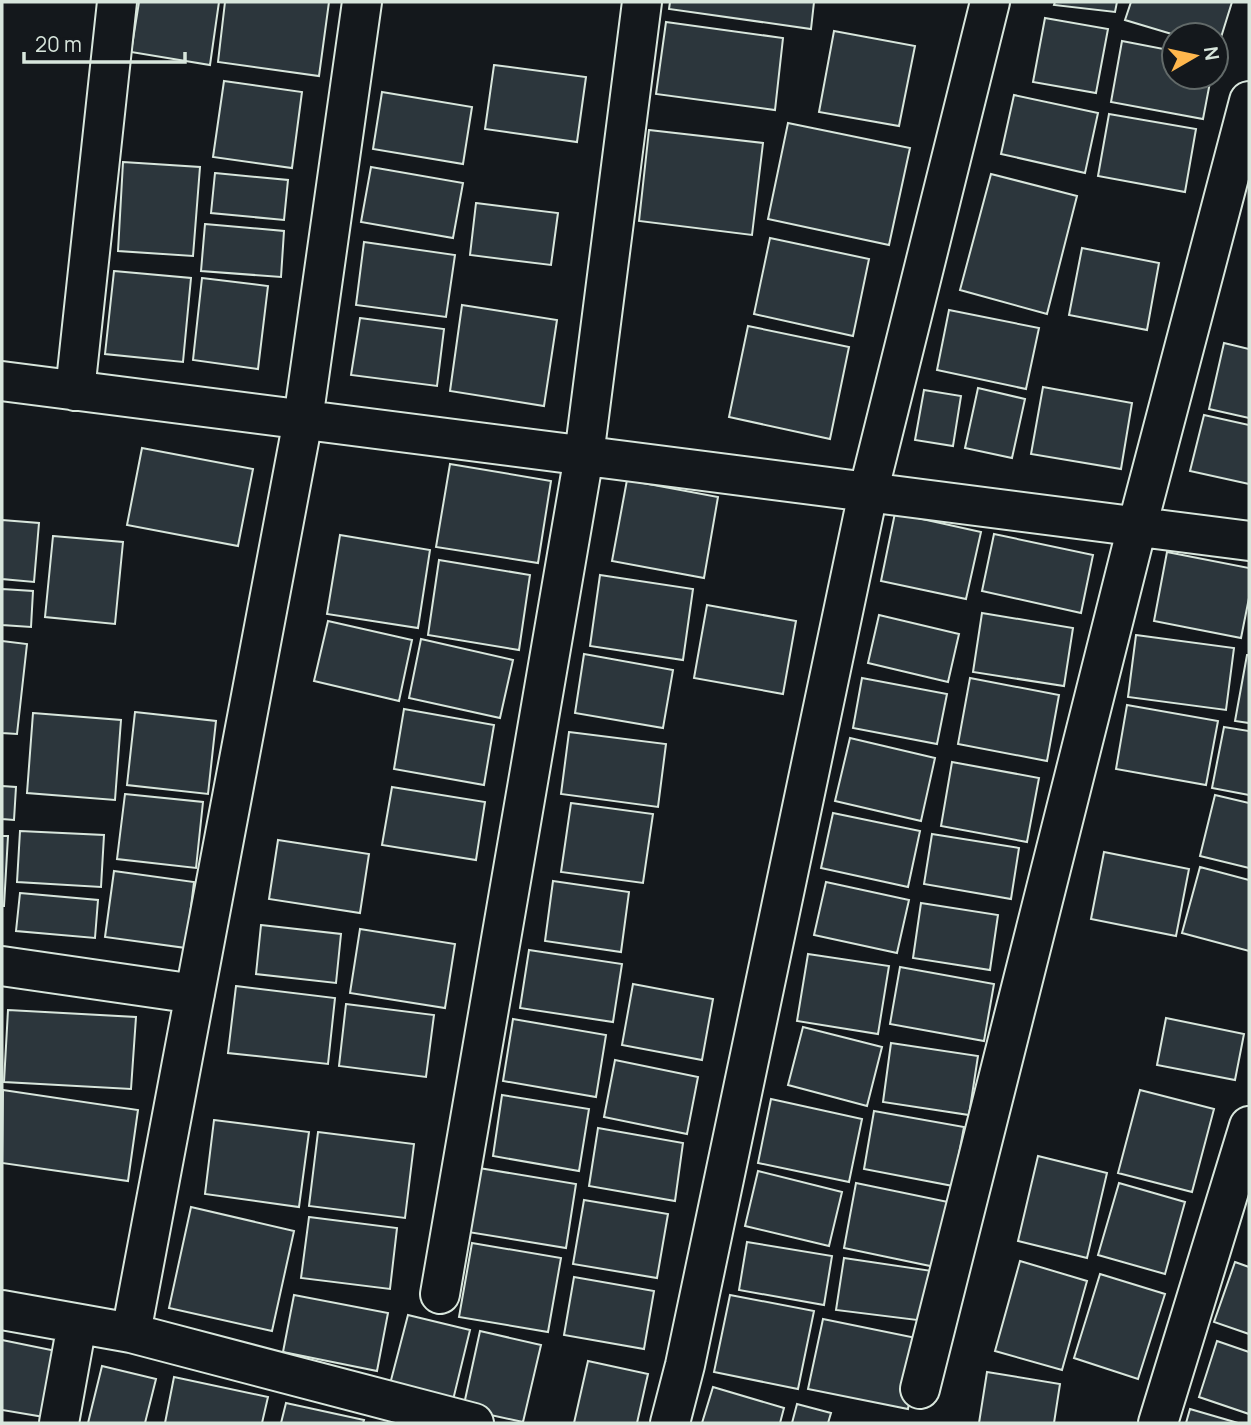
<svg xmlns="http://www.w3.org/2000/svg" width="1251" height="1425" viewBox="0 0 1251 1425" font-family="Manrope,sans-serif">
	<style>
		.building { fill: #2c363c; stroke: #d8e6dc; stroke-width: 2 }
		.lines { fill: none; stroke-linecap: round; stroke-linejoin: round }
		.minor-casing { stroke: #d8e6dc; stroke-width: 42 }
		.minor { stroke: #14181c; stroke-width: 38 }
	</style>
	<rect width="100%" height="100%" fill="#14181c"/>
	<path class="building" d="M 139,2 L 219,2 L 210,65 L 131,52 Z
		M 225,2 L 329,2 L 319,76 L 218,62 Z
		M 670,2 L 814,2 L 811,29 L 669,9 Z
		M 1055,2 L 1117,2 L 1115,12 L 1054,5 Z
		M 1131,2 L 1232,2 L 1218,47 L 1216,47 L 1216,35 L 1175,35 L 1125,20 Z
		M 1045,18 L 1108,29 L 1096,93 L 1033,82 Z
		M 666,22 L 783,38 L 775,110 L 656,94 Z
		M 834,31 L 915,46 L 899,126 L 819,112 Z
		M 1122,41 L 1174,51 L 1174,77 L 1211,77 L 1203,119 L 1111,102 Z
		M 494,65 L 586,77 L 577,142 L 485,129 Z
		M 224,81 L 302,92 L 292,168 L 213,157 Z
		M 382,92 L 472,107 L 463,164 L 373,149 Z
		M 1014,95 L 1098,113 L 1085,173 L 1001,154 Z
		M 1109,114 L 1196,129 L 1185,192 L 1098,176 Z
		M 788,123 L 910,148 L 889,245 L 768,219 Z
		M 649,130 L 763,143 L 752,235 L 639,221 Z
		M 123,162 L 200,167 L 193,256 L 118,251 Z
		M 371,167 L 463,183 L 453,238 L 361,222 Z
		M 215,173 L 288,180 L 284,220 L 211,213 Z
		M 991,174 L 1077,196 L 1047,314 L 960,290 Z
		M 476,203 L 558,213 L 551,265 L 470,255 Z
		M 205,224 L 284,231 L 281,277 L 201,271 Z
		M 770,238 L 869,259 L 853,336 L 754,314 Z
		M 364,242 L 455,255 L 446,317 L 356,305 Z
		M 1082,248 L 1159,263 L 1147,330 L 1069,315 Z
		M 114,271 L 191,278 L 183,362 L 105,354 Z
		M 202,278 L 268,286 L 258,369 L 193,360 Z
		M 462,305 L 557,320 L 544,406 L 450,391 Z
		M 949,310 L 1039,328 L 1026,389 L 937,370 Z
		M 360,318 L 444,329 L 437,386 L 351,375 Z
		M 748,326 L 849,347 L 830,439 L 729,417 Z
		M 1224,343 L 1249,349 L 1249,418 L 1209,409 Z
		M 1043,387 L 1132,403 L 1121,469 L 1031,454 Z
		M 978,388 L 1025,399 L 1012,458 L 965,448 Z
		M 924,390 L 961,396 L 953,446 L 915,440 Z
		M 1204,415 L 1249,425 L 1249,484 L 1190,471 Z
		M 142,448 L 253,469 L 238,546 L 127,525 Z
		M 450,464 L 551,481 L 538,563 L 436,547 Z
		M 627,480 L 718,497 L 704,578 L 612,561 Z
		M 895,513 L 981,532 L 966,599 L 881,581 Z
		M 2,520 L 39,523 L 34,582 L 2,579 Z
		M 994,534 L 1093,555 L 1081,613 L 982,591 Z
		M 340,535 L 430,550 L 418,628 L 327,614 Z
		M 53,536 L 123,542 L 115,624 L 45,617 Z
		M 1167,552 L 1249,568 L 1249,598 L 1241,638 L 1154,621 Z
		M 439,560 L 530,575 L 519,650 L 428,635 Z
		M 600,575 L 693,589 L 683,660 L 590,646 Z
		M 2,589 L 33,591 L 31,627 L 2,625 Z
		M 707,605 L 796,621 L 783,694 L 694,678 Z
		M 982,613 L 1073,628 L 1064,686 L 973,672 Z
		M 879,615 L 959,634 L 948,682 L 868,663 Z
		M 328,621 L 412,640 L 399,701 L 314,681 Z
		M 1136,635 L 1234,648 L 1226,710 L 1128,697 Z
		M 421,639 L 513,660 L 500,718 L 409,698 Z
		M 2,641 L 27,644 L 17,734 L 2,733 Z
		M 584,654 L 673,670 L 663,728 L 575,713 Z
		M 1247,655 L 1249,655 L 1249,723 L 1235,721 Z
		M 862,678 L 947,694 L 937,744 L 853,728 Z
		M 970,678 L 1059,695 L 1047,761 L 958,744 Z
		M 1127,705 L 1218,721 L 1206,785 L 1116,769 Z
		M 404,709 L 494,725 L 484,785 L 394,769 Z
		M 135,712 L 216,721 L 208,794 L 127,785 Z
		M 33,713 L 121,720 L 115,800 L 27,793 Z
		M 1224,727 L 1249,731 L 1249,795 L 1212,788 Z
		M 569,732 L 666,744 L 658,807 L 561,794 Z
		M 850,738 L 935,758 L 921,821 L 835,801 Z
		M 952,762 L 1039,778 L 1027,842 L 941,826 Z
		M 2,786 L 16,787 L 14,820 L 2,819 Z
		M 392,787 L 485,802 L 476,860 L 382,845 Z
		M 125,794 L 203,802 L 196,868 L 117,859 Z
		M 1215,795 L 1249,803 L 1249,868 L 1200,856 Z
		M 571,803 L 653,814 L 643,883 L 561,872 Z
		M 833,813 L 920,831 L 908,887 L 821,868 Z
		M 20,831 L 104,835 L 101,887 L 17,882 Z
		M 932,834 L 1019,848 L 1011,899 L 924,884 Z
		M 2,836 L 8,836 L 4,906 L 2,906 Z
		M 278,840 L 369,854 L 360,913 L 269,899 Z
		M 1104,852 L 1189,869 L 1176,936 L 1091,919 Z
		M 1200,867 L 1249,880 L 1249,951 L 1182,933 Z
		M 114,871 L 194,882 L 186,948 L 105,937 Z
		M 553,881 L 629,892 L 621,952 L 545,941 Z
		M 826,882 L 909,900 L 897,953 L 814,935 Z
		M 20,893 L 98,900 L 95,938 L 16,931 Z
		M 921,903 L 998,915 L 990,970 L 913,958 Z
		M 261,925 L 341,934 L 336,983 L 256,974 Z
		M 360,929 L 455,944 L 445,1008 L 350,993 Z
		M 529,950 L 622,964 L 613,1022 L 520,1008 Z
		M 808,954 L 889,966 L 878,1034 L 797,1021 Z
		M 900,967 L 994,984 L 984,1041 L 890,1024 Z
		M 633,984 L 713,999 L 702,1060 L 622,1045 Z
		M 236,986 L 335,998 L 328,1064 L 228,1053 Z
		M 346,1004 L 434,1015 L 426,1077 L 339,1066 Z
		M 8,1010 L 136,1017 L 131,1089 L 4,1082 Z
		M 1166,1018 L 1244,1034 L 1235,1080 L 1157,1065 Z
		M 513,1019 L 606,1035 L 596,1097 L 503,1081 Z
		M 803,1027 L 882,1047 L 867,1106 L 788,1085 Z
		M 891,1043 L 978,1056 L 969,1115 L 883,1102 Z
		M 615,1060 L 698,1077 L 687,1134 L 604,1117 Z
		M 3,1090 L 138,1110 L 128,1181 L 2,1163 Z
		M 1140,1090 L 1214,1109 L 1192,1192 L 1118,1173 Z
		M 502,1095 L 589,1109 L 579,1171 L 493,1156 Z
		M 771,1099 L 862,1119 L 849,1182 L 758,1163 Z
		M 874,1111 L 964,1127 L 953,1186 L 864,1169 Z
		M 214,1120 L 309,1132 L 299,1207 L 205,1194 Z
		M 598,1128 L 683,1143 L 675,1201 L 589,1186 Z
		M 318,1132 L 414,1144 L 405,1218 L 309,1206 Z
		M 1038,1156 L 1107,1173 L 1087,1258 L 1018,1241 Z
		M 479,1168 L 576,1184 L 566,1248 L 468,1232 Z
		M 758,1171 L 842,1192 L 829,1246 L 745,1226 Z
		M 856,1183 L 948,1202 L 935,1267 L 844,1248 Z
		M 1119,1183 L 1185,1202 L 1165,1274 L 1098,1255 Z
		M 584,1200 L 668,1214 L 657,1278 L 573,1264 Z
		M 191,1207 L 294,1231 L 272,1331 L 169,1308 Z
		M 309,1217 L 397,1228 L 390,1289 L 301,1278 Z
		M 747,1242 L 832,1256 L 824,1305 L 739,1290 Z
		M 472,1243 L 561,1258 L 548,1332 L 459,1317 Z
		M 844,1258 L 932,1271 L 925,1321 L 836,1310 Z
		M 1020,1261 L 1087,1281 L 1062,1370 L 995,1351 Z
		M 1235,1262 L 1249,1267 L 1249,1334 L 1214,1322 Z
		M 1100,1274 L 1165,1294 L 1138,1379 L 1074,1358 Z
		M 574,1277 L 654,1291 L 644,1349 L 564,1335 Z
		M 294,1295 L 388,1313 L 377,1371 L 283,1352 Z
		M 730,1295 L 814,1311 L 798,1389 L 714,1372 Z
		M 408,1315 L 470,1330 L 453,1400 L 390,1384 Z
		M 823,1319 L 921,1339 L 908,1409 L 808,1389 Z
		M 480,1331 L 541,1345 L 523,1422 L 463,1409 Z
		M 2,1340 L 61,1352 L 50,1418 L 2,1410 Z
		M 1217,1341 L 1249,1352 L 1249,1414 L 1199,1397 Z
		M 588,1361 L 648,1374 L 637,1423 L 574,1423 Z
		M 102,1366 L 156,1379 L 145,1423 L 88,1423 Z
		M 987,1372 L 1060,1384 L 1054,1423 L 979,1423 Z
		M 174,1377 L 268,1397 L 262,1423 L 165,1423 Z
		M 713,1387 L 784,1408 L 780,1423 L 702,1423 Z
		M 286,1403 L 364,1420 L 363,1423 L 281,1423 Z
		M 797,1404 L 831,1413 L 828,1423 L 792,1423 Z
		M 1190,1409 L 1238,1423 L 1186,1423 Z"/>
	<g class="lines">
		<g class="minor-casing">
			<path id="minor" d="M 2,381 L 1249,541
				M 75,391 L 117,2
				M 2,966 L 195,994
				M 440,1294 L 584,456 L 642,2
				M 2,1310 L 131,1333 L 474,1423
				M 131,1333 L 303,420 L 362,2
				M 920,1389 L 1137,527 L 1249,101
				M 59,1423 L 77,1324
				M 670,1423 L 685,1365 L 868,493 L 990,2
				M 1158,1423 L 1249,1126"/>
		</g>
		<use href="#minor" class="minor"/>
	</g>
	<rect width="1251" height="1425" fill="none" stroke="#d8e6dc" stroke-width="7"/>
	<g transform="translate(1195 56) rotate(81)"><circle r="33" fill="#14181c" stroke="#626a69" stroke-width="2"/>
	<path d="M0-5L12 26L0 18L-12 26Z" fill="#ffb74d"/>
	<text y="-10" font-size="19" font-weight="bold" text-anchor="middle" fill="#d8e6dc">N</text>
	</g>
	<path d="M24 52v10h161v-10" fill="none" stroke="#d8e6dc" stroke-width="3.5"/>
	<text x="35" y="52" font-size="21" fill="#d8e6dc" stroke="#14181c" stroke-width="5" paint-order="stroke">20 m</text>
</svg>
